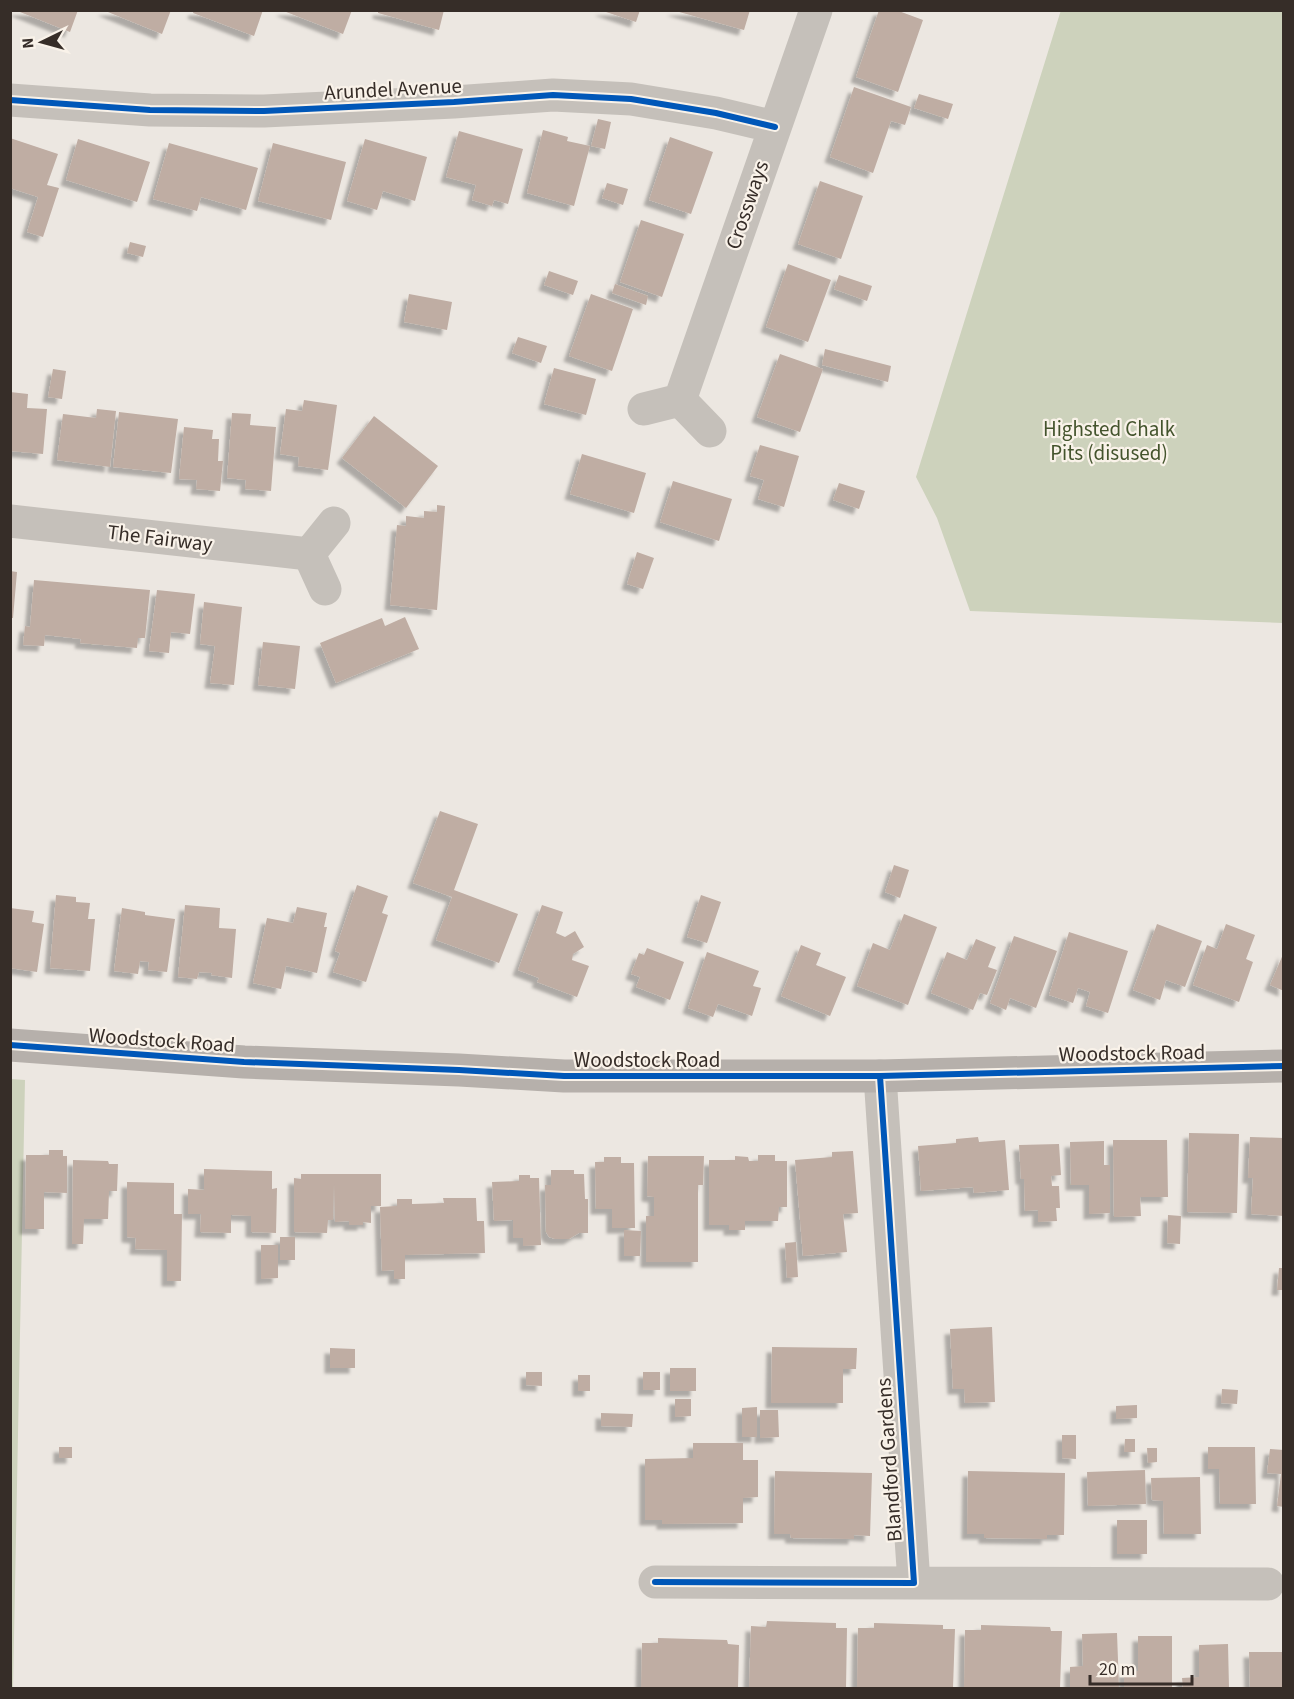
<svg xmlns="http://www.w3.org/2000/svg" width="1294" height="1699" viewBox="0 0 1294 1699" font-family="'Source Sans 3',sans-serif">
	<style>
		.green { fill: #cdd2bc }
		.building { fill: #bfada3; filter: url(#shadow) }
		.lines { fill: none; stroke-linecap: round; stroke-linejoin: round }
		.street { stroke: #c5c0ba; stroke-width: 33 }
		.secondary { stroke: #b6b0ab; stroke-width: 33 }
		.cycleway-casing { stroke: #f9f2e9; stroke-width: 10 }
		.cycleway { stroke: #0057b8; stroke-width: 6 }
		.labels { text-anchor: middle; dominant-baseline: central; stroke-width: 4.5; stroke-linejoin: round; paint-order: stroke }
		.street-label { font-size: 21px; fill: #362d28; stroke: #f9f2e9 }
		.park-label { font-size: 21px; fill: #44542d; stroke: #f9f2e9 }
	</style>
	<defs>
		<filter id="shadow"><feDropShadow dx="-5.5" dy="5.5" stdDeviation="1.5" flood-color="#0004"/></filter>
	</defs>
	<rect width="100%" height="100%" fill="#ece7e1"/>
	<path class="green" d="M 1061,10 L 1283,11 L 1283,623 L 970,611 L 937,518 L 916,477 Z
		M 11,1079 L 25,1080 L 13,1688 L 10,1688 Z"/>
	<path class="building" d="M 15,10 L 78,10 L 70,32 Z
		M 103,10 L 171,10 L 162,34 Z
		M 194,10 L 263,10 L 254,36 L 193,13 Z
		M 281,10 L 352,10 L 343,34 Z
		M 378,10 L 444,10 L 439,30 L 378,13 Z
		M 600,10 L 640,10 L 636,22 Z
		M 672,10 L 750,10 L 744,30 Z
		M 879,10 L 896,10 L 923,20 L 898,92 L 856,77 Z
		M 854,87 L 911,107 L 905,125 L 891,121 L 873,173 L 830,157 Z
		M 919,94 L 953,104 L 948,119 L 914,108 Z
		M 598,119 L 611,122 L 605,149 L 591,146 Z
		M 543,130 L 568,137 L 567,141 L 590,146 L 574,206 L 527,193 Z
		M 459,131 L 523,149 L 508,204 L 494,200 L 492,206 L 472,200 L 476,185 L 446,177 Z
		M 670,137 L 713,152 L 691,214 L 649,200 Z
		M 10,138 L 58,154 L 47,185 L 59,188 L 43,237 L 27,232 L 38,197 L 10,188 Z
		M 78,139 L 150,162 L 137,202 L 66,180 Z
		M 365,139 L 427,157 L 415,201 L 383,191 L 377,210 L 347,201 Z
		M 169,143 L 258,168 L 246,210 L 201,197 L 197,211 L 153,199 Z
		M 273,143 L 346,162 L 331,220 L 258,201 Z
		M 820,181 L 863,196 L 841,259 L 798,244 Z
		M 607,183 L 628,189 L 623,205 L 602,198 Z
		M 641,220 L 684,234 L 662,297 L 620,282 Z
		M 130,242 L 146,246 L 143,257 L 127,253 Z
		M 788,264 L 831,280 L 808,342 L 766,327 Z
		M 549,271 L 578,281 L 573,295 L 544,285 Z
		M 839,275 L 872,286 L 867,301 L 834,289 Z
		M 615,284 L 648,296 L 646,305 L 612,293 Z
		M 409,294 L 452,302 L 447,330 L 404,322 Z
		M 591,294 L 633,309 L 612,371 L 569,356 Z
		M 518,337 L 547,346 L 541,363 L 512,353 Z
		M 825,349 L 891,366 L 888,382 L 822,365 Z
		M 780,354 L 823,369 L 800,432 L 757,417 Z
		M 554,368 L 596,379 L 586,415 L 544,404 Z
		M 53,369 L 66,371 L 62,399 L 48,397 Z
		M 10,392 L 28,394 L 27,408 L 47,409 L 43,454 L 10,451 Z
		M 304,400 L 337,405 L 328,470 L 298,466 L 299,457 L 280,454 L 286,409 L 302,411 Z
		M 97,409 L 116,411 L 110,467 L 57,460 L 63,414 L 96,418 Z
		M 119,412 L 178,419 L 171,473 L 113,467 Z
		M 232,413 L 251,414 L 250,425 L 276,427 L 271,491 L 245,489 L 246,480 L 227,478 Z
		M 374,416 L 438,466 L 406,508 L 342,458 Z
		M 184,427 L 213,430 L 212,439 L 219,439 L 218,461 L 223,461 L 220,491 L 196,489 L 197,480 L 179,479 Z
		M 760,445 L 799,456 L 784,507 L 758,499 L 764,480 L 750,476 Z
		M 582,454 L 646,473 L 634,513 L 570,494 Z
		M 673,481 L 732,499 L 719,541 L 660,522 Z
		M 839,483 L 865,491 L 859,509 L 833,500 Z
		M 437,505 L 445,506 L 437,610 L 390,605 L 397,525 L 406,526 L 406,516 L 424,518 L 424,511 L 437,512 Z
		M 637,552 L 654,558 L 643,589 L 627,584 Z
		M 10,571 L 17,572 L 13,618 L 10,618 Z
		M 34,580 L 150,590 L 145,638 L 138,638 L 137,648 L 80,643 L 81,639 L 45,635 L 44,646 L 23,645 L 25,626 L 30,627 Z
		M 157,590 L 195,594 L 190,634 L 171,632 L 169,653 L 149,651 Z
		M 204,602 L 242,607 L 234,685 L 210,683 L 215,646 L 200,644 Z
		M 405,617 L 419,649 L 336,683 L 320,643 L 382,618 L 385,626 Z
		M 263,642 L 300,646 L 295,689 L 258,685 Z
		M 440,811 L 478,824 L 454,890 L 518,914 L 499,963 L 436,940 L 452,897 L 413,883 Z
		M 894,865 L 909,870 L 900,898 L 885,892 Z
		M 357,885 L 388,896 L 382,913 L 388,915 L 366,982 L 333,972 L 340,953 L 335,951 Z
		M 56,895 L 76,897 L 76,902 L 90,903 L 88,919 L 95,919 L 90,971 L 50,968 Z
		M 701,895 L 721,902 L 707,943 L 687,937 Z
		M 185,905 L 220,908 L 219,928 L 236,929 L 232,978 L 211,975 L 212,973 L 199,972 L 197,979 L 178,977 Z
		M 542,905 L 563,912 L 556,933 L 565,937 L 575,931 L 584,947 L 573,954 L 572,960 L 589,966 L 577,997 L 537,982 L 539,978 L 518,970 Z
		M 297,907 L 327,913 L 324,927 L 327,927 L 317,973 L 286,966 L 281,989 L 253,983 L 267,918 L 293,923 Z
		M 10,908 L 34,911 L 32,922 L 44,924 L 37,972 L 10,968 Z
		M 122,908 L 145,912 L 145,915 L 175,919 L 167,972 L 148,970 L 149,962 L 140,961 L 138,974 L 114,971 Z
		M 904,914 L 937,927 L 908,1005 L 857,986 L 873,943 L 890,950 Z
		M 1157,924 L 1202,941 L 1185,987 L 1166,980 L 1160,1000 L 1133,990 Z
		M 1226,924 L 1255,935 L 1246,959 L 1253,962 L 1239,1002 L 1193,985 L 1207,945 L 1217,949 Z
		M 1069,932 L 1128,951 L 1108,1013 L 1086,1006 L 1090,992 L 1078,988 L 1073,1003 L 1049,995 Z
		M 1014,936 L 1057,951 L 1036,1008 L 1010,998 L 1006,1010 L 990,1003 Z
		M 976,939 L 996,947 L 988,967 L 997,970 L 987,995 L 980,993 L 973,1010 L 931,993 L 947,952 L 967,960 Z
		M 801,945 L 821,953 L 816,965 L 846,977 L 830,1016 L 781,996 Z
		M 647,948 L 684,962 L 670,1000 L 636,987 L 640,977 L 631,974 L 639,953 L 644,955 Z
		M 707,952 L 759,971 L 753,986 L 761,988 L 752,1016 L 718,1004 L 713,1017 L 688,1008 Z
		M 1284,952 L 1284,991 L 1270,985 Z
		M 1189,1133 L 1239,1134 L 1237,1213 L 1187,1212 Z
		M 978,1137 L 979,1142 L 1005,1140 L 1009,1190 L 974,1193 L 973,1187 L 921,1191 L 918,1146 L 956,1143 L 956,1139 Z
		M 1250,1137 L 1284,1138 L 1284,1216 L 1251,1214 L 1253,1178 L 1248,1178 Z
		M 1113,1140 L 1167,1140 L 1168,1197 L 1140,1197 L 1141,1216 L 1114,1217 Z
		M 1104,1141 L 1104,1165 L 1110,1165 L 1110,1213 L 1089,1214 L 1089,1185 L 1071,1185 L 1070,1142 Z
		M 1059,1144 L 1061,1175 L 1051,1176 L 1052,1186 L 1059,1186 L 1060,1208 L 1056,1208 L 1057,1221 L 1038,1222 L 1038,1210 L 1025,1211 L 1024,1179 L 1021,1179 L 1019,1145 Z
		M 49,1150 L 63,1150 L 63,1156 L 67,1156 L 67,1193 L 44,1192 L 44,1229 L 25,1229 L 26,1155 L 49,1155 Z
		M 853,1151 L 858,1213 L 843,1214 L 847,1252 L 803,1256 L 795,1160 L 832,1157 L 832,1152 Z
		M 758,1155 L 775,1155 L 775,1161 L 787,1161 L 787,1207 L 779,1207 L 778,1221 L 745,1221 L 745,1230 L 729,1230 L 729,1225 L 709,1225 L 709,1160 L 735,1160 L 735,1156 L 748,1157 L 749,1161 L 758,1161 Z
		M 648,1156 L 704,1156 L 703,1185 L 698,1185 L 698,1262 L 646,1262 L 646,1216 L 654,1216 L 654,1197 L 647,1196 Z
		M 604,1157 L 621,1157 L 621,1163 L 634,1163 L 635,1228 L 612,1228 L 612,1209 L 596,1209 L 595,1162 L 604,1162 Z
		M 73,1160 L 108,1161 L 109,1164 L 118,1164 L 117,1191 L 109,1191 L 108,1219 L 84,1219 L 83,1244 L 72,1244 Z
		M 204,1169 L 272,1171 L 272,1189 L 277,1188 L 276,1233 L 251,1232 L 251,1216 L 231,1215 L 231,1233 L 200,1232 L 201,1214 L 188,1214 L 188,1189 L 204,1190 Z
		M 551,1170 L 574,1170 L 574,1174 L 584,1174 L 585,1199 L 588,1199 L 588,1233 L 579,1233 L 569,1239 L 555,1239 L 549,1237 L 546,1232 L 545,1185 L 551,1185 Z
		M 301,1174 L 381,1174 L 381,1206 L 371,1206 L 371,1223 L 363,1222 L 363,1225 L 349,1225 L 349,1221 L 335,1222 L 334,1184 L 333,1220 L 328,1220 L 327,1233 L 294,1232 L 294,1178 L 301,1179 Z
		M 519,1175 L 530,1175 L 530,1178 L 539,1178 L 541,1245 L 523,1246 L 523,1238 L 513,1238 L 513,1220 L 494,1221 L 492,1182 L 519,1181 Z
		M 127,1182 L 174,1183 L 174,1214 L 182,1214 L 181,1281 L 167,1281 L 167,1250 L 135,1249 L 136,1238 L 127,1237 Z
		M 443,1198 L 476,1198 L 477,1221 L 484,1221 L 485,1253 L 405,1255 L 405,1279 L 394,1279 L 394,1270 L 382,1271 L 380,1207 L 397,1206 L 397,1199 L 412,1199 L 412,1204 L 444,1203 Z
		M 1168,1215 L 1181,1216 L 1180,1244 L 1167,1243 Z
		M 624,1230 L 641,1231 L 640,1256 L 624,1256 Z
		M 280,1237 L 295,1237 L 295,1260 L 280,1260 Z
		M 796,1242 L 798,1277 L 787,1278 L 785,1243 Z
		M 261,1245 L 278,1245 L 278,1278 L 261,1279 Z
		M 1279,1268 L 1284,1268 L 1284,1290 L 1277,1290 Z
		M 992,1327 L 995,1402 L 965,1403 L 964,1389 L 953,1389 L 950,1329 Z
		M 772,1347 L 857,1348 L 856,1369 L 843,1369 L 843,1403 L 771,1403 Z
		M 330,1348 L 355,1349 L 355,1368 L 330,1368 Z
		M 670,1368 L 696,1368 L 696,1391 L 670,1391 Z
		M 526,1372 L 542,1372 L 542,1386 L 526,1385 Z
		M 643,1372 L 660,1372 L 660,1390 L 643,1390 Z
		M 578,1375 L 590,1375 L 590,1391 L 578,1391 Z
		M 1222,1389 L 1238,1390 L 1237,1404 L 1221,1403 Z
		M 675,1399 L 691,1399 L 691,1416 L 675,1417 Z
		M 1137,1405 L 1137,1418 L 1116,1419 L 1116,1406 Z
		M 757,1407 L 757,1437 L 742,1437 L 742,1408 Z
		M 760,1410 L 778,1410 L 779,1437 L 760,1438 Z
		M 601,1413 L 633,1414 L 632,1427 L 601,1426 Z
		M 1062,1435 L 1076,1435 L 1076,1459 L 1062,1458 Z
		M 1125,1439 L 1135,1439 L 1135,1452 L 1124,1452 Z
		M 693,1443 L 743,1443 L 743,1460 L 758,1460 L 758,1497 L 743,1498 L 743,1523 L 662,1524 L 662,1520 L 645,1520 L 645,1459 L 693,1458 Z
		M 59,1447 L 72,1447 L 72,1458 L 59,1458 Z
		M 1208,1447 L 1255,1447 L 1256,1504 L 1220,1504 L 1219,1469 L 1208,1469 Z
		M 1147,1448 L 1157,1448 L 1157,1462 L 1148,1463 Z
		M 1270,1449 L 1284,1450 L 1284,1507 L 1277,1506 L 1281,1474 L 1267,1473 Z
		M 1145,1470 L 1146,1504 L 1088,1506 L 1087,1472 Z
		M 775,1471 L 872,1473 L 870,1536 L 854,1535 L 854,1539 L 791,1538 L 790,1534 L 774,1534 Z
		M 968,1471 L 1065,1473 L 1064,1535 L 1047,1535 L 1047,1539 L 984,1538 L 984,1534 L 967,1534 Z
		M 1200,1477 L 1201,1534 L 1164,1534 L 1163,1501 L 1152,1500 L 1151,1478 Z
		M 1117,1520 L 1147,1520 L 1147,1554 L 1117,1554 Z
		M 767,1621 L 836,1623 L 836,1628 L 847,1628 L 846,1688 L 749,1688 L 751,1626 L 766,1627 Z
		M 874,1623 L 943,1625 L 943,1629 L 955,1629 L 953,1688 L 857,1688 L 858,1628 L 874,1628 Z
		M 981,1625 L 1050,1627 L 1051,1631 L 1062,1631 L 1060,1688 L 964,1688 L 965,1630 L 981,1630 Z
		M 1117,1633 L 1119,1688 L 1070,1688 L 1070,1667 L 1083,1666 L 1082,1634 Z
		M 1138,1636 L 1172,1636 L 1172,1688 L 1124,1688 L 1124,1671 L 1138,1671 Z
		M 658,1638 L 727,1640 L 728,1644 L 739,1645 L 738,1688 L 641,1688 L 642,1643 L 658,1643 Z
		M 1228,1644 L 1229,1688 L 1183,1688 L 1182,1678 L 1199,1677 L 1199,1645 Z
		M 1249,1652 L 1284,1652 L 1284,1688 L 1250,1688 Z"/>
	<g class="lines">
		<path class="street" d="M 10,100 L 150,110 L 264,111 L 454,102 L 553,95 L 631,99 L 716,113 L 775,127
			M 680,400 L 816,10
			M 644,409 L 680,400 L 710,431
			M 10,521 L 309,554
			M 325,589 L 309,554 L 334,523
			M 655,1582 L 914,1583 L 880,1076
			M 914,1583 L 1268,1584"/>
		<path class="secondary" d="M 10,1045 L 244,1062 L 459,1070 L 564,1076 L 880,1076 L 1284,1066"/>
		<g class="cycleway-casing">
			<path id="cycleway" d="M 10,100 L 150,110 L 264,111 L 454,102 L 553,95 L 631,99 L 716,113 L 775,127
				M 10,1045 L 244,1062 L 459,1070 L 564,1076 L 880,1076 L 1284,1066
				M 655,1582 L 914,1583 L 880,1076"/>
		</g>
		<use href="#cycleway" class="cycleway"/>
	</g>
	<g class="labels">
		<g class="street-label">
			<text transform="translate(393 89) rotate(-3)">Arundel Avenue</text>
			<text transform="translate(747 205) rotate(-71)">Crossways</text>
			<text transform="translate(160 538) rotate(7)">The Fairway</text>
			<text transform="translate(162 1040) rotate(4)">Woodstock Road</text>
			<text transform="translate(1132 1053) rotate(-1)">Woodstock Road</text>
			<text x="647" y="1060">Woodstock Road</text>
			<text transform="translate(889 1460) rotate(-94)">Blandford Gardens</text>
		</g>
		<g class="park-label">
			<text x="1109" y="429">Highsted Chalk<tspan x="1109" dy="24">Pits (disused)</tspan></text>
		</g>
	</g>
	<rect width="1294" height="1699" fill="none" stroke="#362d28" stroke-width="24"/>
	<g transform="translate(42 42) rotate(265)" stroke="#f9f2e9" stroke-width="4.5" paint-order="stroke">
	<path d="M0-4.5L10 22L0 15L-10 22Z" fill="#362d28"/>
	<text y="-9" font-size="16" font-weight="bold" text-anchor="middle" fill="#362d28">N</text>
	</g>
	<path d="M1090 1675v9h102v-9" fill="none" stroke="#362d28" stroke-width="3"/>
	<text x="1099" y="1675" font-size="18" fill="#362d28" stroke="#f9f2e9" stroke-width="4.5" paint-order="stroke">20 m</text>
</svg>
